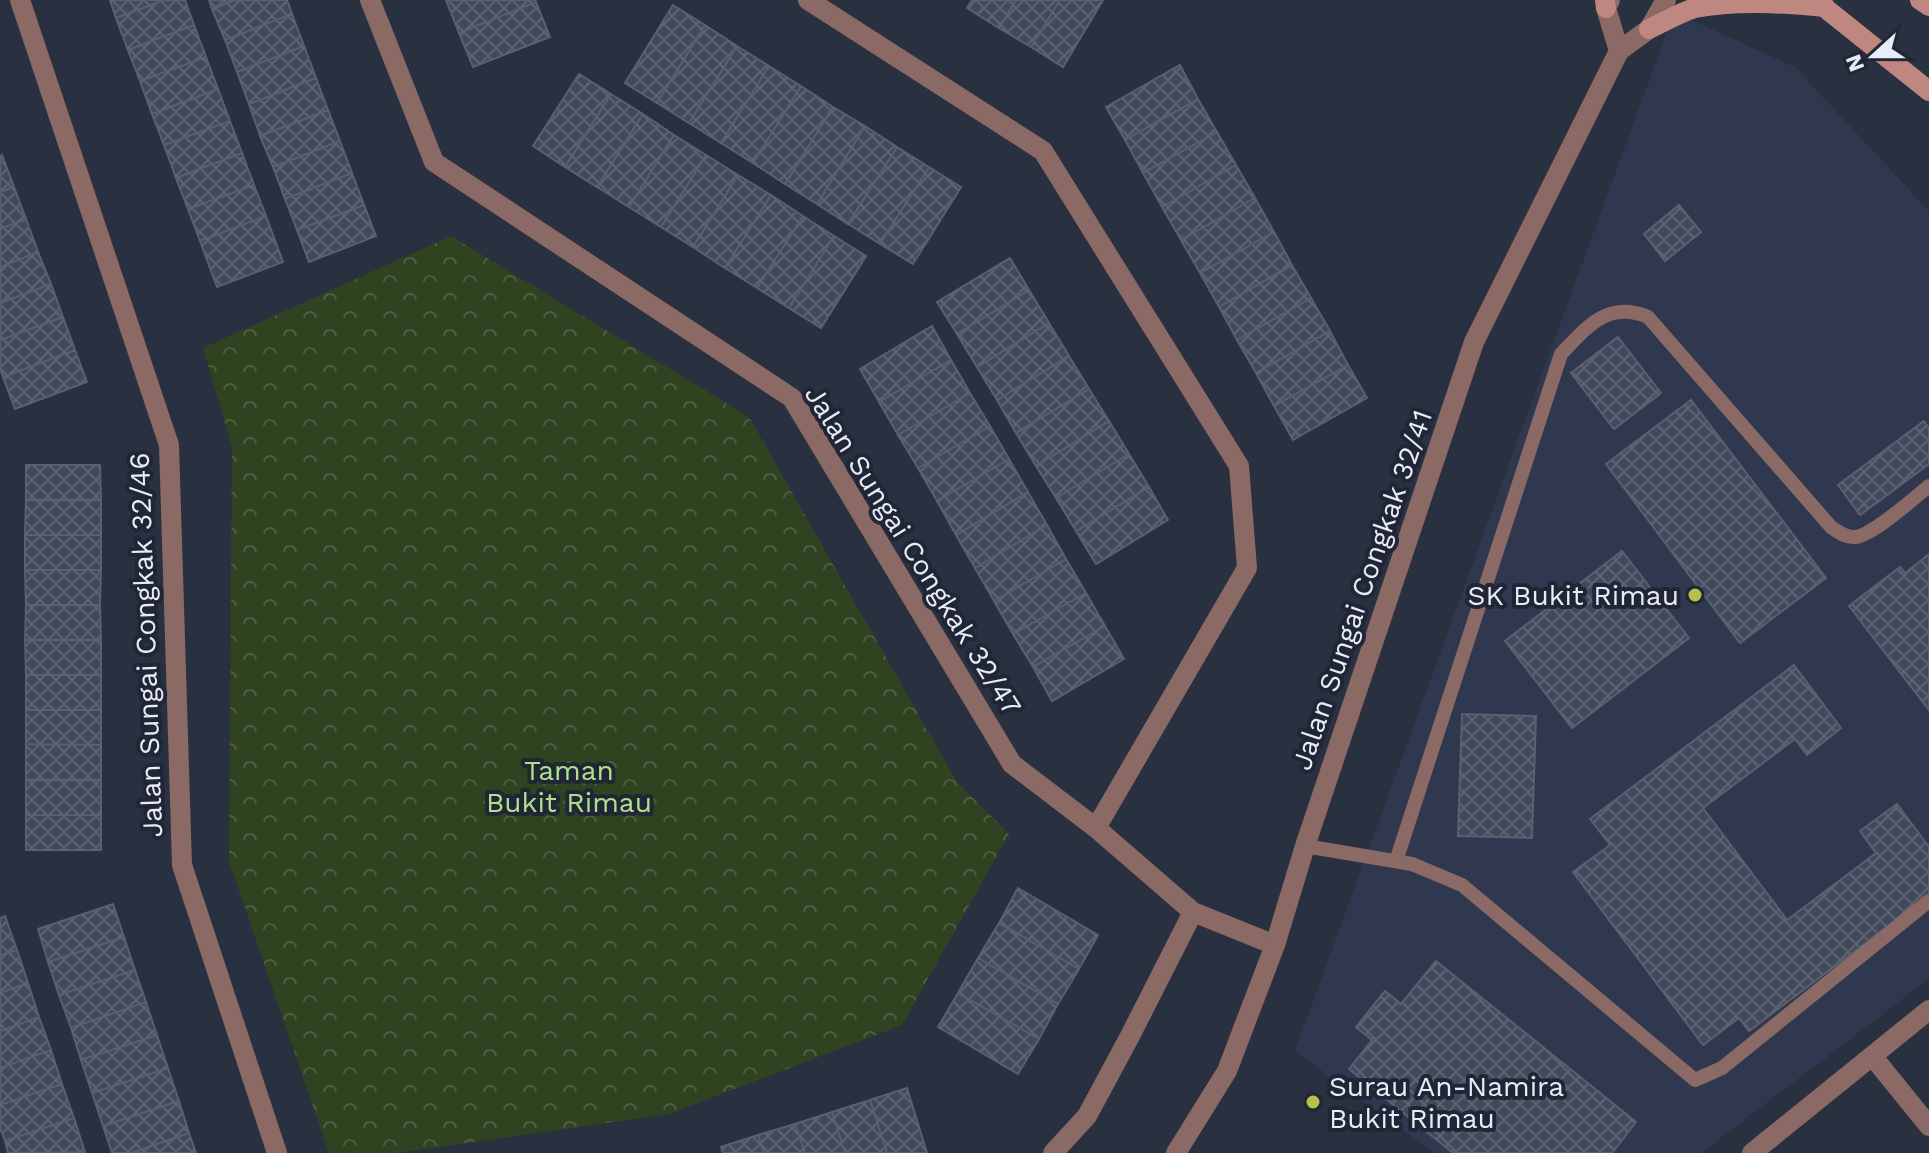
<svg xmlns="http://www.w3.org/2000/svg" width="1929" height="1153" viewBox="0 0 1929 1153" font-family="'Work Sans',sans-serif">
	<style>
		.built { fill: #2f384e }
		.park { fill: url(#park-crowns) }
		.building { fill: url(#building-cross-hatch); stroke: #586071; stroke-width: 2 }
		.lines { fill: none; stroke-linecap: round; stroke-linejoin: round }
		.service { stroke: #8b6964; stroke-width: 14 }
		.minor { stroke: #8b6964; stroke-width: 20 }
		.tertiary { stroke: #8b6964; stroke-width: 20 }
		.secondary { stroke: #be8880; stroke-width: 20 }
		.poi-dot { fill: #b5c24a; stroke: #202635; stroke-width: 3 }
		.labels { text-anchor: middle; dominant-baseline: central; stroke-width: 8; stroke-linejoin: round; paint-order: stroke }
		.street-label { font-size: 28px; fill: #e7ecf6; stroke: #202635 }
		.poi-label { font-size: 28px; fill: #e7ecf6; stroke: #202635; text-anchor: end }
		.park-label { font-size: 28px; fill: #aee289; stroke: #202635 }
	</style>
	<defs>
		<pattern id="park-crowns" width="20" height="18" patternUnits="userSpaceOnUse" patternTransform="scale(2)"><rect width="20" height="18" fill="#2f4320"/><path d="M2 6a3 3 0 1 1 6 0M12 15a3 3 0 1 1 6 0" fill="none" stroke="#4d5e41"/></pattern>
		<pattern id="building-cross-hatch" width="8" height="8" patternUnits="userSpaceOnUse" patternTransform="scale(2)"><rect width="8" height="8" fill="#42495a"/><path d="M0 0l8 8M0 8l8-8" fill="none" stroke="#5d6372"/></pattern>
	</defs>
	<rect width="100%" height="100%" fill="#293040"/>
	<path class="built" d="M 1674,12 L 1795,67 L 1929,211 L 1929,979 L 1701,1153 L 1434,1153 L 1295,1051 Z"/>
	<path class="park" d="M 451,236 L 749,417 L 957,782 L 1009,834 L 902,1025 L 669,1114 L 396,1153 L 329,1153 L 229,861 L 232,447 L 203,348 Z"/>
	<path class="building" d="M 110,0 L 164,0 L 116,18 Z
		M 164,0 L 185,0 L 194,25 L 128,50 L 116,18 Z
		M 209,0 L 235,0 L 212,9 Z
		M 235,0 L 287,0 L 292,14 L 225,40 L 212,9 Z
		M 446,0 L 535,0 L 536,2 L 459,33 Z
		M 972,0 L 1016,0 L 999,28 L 967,8 Z
		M 1016,0 L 1060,0 L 1031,47 L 999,28 Z
		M 1060,0 L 1103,0 L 1063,67 L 1031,47 Z
		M 536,2 L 550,37 L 473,67 L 459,33 Z
		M 673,5 L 705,25 L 657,103 L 625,83 Z
		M 292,14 L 304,46 L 237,72 L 225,40 Z
		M 194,25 L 206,57 L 140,81 L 128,50 Z
		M 705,25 L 737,46 L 689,123 L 657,103 Z
		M 304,46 L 316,78 L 249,104 L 237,72 Z
		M 737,46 L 769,66 L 721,143 L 689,123 Z
		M 206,57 L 218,89 L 152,114 L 140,81 Z
		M 1180,65 L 1198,99 L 1125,140 L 1106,107 Z
		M 769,66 L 801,86 L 753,163 L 721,143 Z
		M 579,74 L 611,94 L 565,167 L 533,146 Z
		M 316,78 L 328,110 L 260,136 L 249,104 Z
		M 801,86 L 833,107 L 785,184 L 753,163 Z
		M 218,89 L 230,121 L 164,145 L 152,114 Z
		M 611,94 L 643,114 L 597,187 L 565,167 Z
		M 1198,99 L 1217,132 L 1143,173 L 1125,140 Z
		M 833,107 L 865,126 L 817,204 L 785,184 Z
		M 328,110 L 340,141 L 273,167 L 260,136 Z
		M 643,114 L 674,135 L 629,207 L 597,187 Z
		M 230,121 L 242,153 L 176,178 L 164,145 Z
		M 865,126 L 897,147 L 848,224 L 817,204 Z
		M 1217,132 L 1236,165 L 1162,207 L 1143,173 Z
		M 674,135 L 706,155 L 661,227 L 629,207 Z
		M 340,141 L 352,173 L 285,199 L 273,167 Z
		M 897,147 L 929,167 L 880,244 L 848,224 Z
		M 242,153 L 254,185 L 188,209 L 176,178 Z
		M 2,155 L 14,187 L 0,192 L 0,156 Z
		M 706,155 L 738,175 L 693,247 L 661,227 Z
		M 1236,165 L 1255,198 L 1181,240 L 1162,207 Z
		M 929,167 L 961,187 L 913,264 L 880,244 Z
		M 352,173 L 364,205 L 297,230 L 285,199 Z
		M 738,175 L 771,195 L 725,268 L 693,247 Z
		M 254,185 L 266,216 L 200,241 L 188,209 Z
		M 14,187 L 26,219 L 0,229 L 0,192 Z
		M 771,195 L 803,216 L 757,288 L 725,268 Z
		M 1255,198 L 1274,232 L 1200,273 L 1181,240 Z
		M 364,205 L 376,236 L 309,262 L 297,230 Z
		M 1679,205 L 1701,232 L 1665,261 L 1644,234 Z
		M 266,216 L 283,262 L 217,287 L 200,241 Z
		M 803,216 L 834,236 L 789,308 L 757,288 Z
		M 26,219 L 38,252 L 0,267 L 0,229 Z
		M 1274,232 L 1292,265 L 1219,307 L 1200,273 Z
		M 834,236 L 866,256 L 821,328 L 789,308 Z
		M 38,252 L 51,284 L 0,303 L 0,267 Z
		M 1010,258 L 1029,290 L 957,334 L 937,302 Z
		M 1292,265 L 1311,298 L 1237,340 L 1219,307 Z
		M 51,284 L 63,317 L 0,340 L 0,303 Z
		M 1029,290 L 1049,323 L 977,367 L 957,334 Z
		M 1311,298 L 1330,331 L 1256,373 L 1237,340 Z
		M 63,317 L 75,350 L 3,377 L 0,368 L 0,340 Z
		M 1049,323 L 1069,356 L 997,400 L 977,367 Z
		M 932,326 L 951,360 L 879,402 L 860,369 Z
		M 1330,331 L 1348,365 L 1274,406 L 1256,373 Z
		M 1618,337 L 1661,393 L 1614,429 L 1571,373 Z
		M 75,350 L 87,382 L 15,409 L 3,377 Z
		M 1069,356 L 1089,389 L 1016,433 L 997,400 Z
		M 951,360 L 970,393 L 898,435 L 879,402 Z
		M 1348,365 L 1367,398 L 1293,440 L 1274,406 Z
		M 1089,389 L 1109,421 L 1036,466 L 1016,433 Z
		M 970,393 L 990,426 L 918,468 L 898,435 Z
		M 1691,400 L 1826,578 L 1740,643 L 1606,464 Z
		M 1109,421 L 1129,454 L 1056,498 L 1036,466 Z
		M 1924,421 L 1929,428 L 1929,464 L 1860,515 L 1838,485 Z
		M 990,426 L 1009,459 L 937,501 L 918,468 Z
		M 1129,454 L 1149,487 L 1076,531 L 1056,498 Z
		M 1009,459 L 1028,492 L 956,535 L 937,501 Z
		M 26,465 L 100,465 L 101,500 L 26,500 Z
		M 1149,487 L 1168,520 L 1096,564 L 1076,531 Z
		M 1028,492 L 1047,525 L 975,568 L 956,535 Z
		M 26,500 L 101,500 L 101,535 L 25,535 Z
		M 1047,525 L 1066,559 L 994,601 L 975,568 Z
		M 25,535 L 101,535 L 101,570 L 25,570 Z
		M 1622,551 L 1689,638 L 1572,728 L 1505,641 Z
		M 1929,554 L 1929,710 L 1849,606 L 1900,567 L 1905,573 Z
		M 1066,559 L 1086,593 L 1013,634 L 994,601 Z
		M 25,570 L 101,570 L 100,605 L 26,605 Z
		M 1086,593 L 1105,626 L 1033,667 L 1013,634 Z
		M 26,605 L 100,605 L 101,640 L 25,640 Z
		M 1105,626 L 1124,659 L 1052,701 L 1033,667 Z
		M 25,640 L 101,640 L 101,675 L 26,675 Z
		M 1794,665 L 1841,728 L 1807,755 L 1795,739 L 1703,808 L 1787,920 L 1876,853 L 1860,831 L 1897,804 L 1929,847 L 1929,895 L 1749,1031 L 1739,1018 L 1703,1045 L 1573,872 L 1610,845 L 1590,819 Z
		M 26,675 L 101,675 L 101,710 L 26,710 Z
		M 26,710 L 101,710 L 101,745 L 26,744 Z
		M 1462,714 L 1536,716 L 1532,838 L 1458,836 Z
		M 26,744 L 101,745 L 101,780 L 26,780 Z
		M 26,780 L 101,780 L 101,815 L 26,815 Z
		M 26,815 L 101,815 L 101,850 L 26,850 Z
		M 1018,888 L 1098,935 L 1079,969 L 999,923 Z
		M 113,904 L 124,937 L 48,962 L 38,929 Z
		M 5,916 L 17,950 L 0,955 L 0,918 Z
		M 999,923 L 1079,969 L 1058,1004 L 978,958 Z
		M 124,937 L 135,970 L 59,995 L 48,962 Z
		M 17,950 L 28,983 L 0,993 L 0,955 Z
		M 978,958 L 1058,1004 L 1039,1039 L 958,993 Z
		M 1436,961 L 1636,1122 L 1612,1153 L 1453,1153 L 1349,1069 L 1372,1040 L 1356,1027 L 1385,991 L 1401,1004 Z
		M 135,970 L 146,1002 L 71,1028 L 59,995 Z
		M 28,983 L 39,1017 L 0,1031 L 0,993 Z
		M 958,993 L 1039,1039 L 1018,1074 L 938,1027 Z
		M 146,1002 L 157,1035 L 81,1060 L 71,1028 Z
		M 39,1017 L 51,1050 L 0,1068 L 0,1031 Z
		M 157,1035 L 168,1068 L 92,1093 L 81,1060 Z
		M 51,1050 L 62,1084 L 0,1105 L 0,1068 Z
		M 168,1068 L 179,1101 L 103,1126 L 92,1093 Z
		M 62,1084 L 74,1118 L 5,1141 L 0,1128 L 0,1105 Z
		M 907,1088 L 927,1153 L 887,1153 L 870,1100 Z
		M 870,1100 L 887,1153 L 845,1153 L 832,1112 Z
		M 179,1101 L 189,1133 L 131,1153 L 112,1153 L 103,1126 Z
		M 832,1112 L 845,1153 L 805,1153 L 795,1124 Z
		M 74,1118 L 85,1152 L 8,1153 L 5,1141 Z
		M 795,1124 L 805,1153 L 764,1153 L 758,1135 Z
		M 189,1133 L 196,1153 L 131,1153 Z
		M 758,1135 L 764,1153 L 723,1153 L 721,1147 Z"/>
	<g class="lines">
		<path class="service" d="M 1305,846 L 1412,864 L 1462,885 L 1695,1080 L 1722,1068 L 1929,901
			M 1396,861 L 1561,354 C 1587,327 1608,300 1648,317 L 1831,527 C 1838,532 1846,538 1855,537 C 1872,536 1914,498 1929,486"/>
		<path class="minor" d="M 20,0 L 169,445 L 182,865 L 277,1153
			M 370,0 L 434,162 L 792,398 L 1012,764 L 1096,828 L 1193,912 L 1275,945
			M 808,0 L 1043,151 L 1239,466 L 1247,568 L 1096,828
			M 1873,1057 L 1929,1126
			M 1053,1153 L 1087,1116 L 1130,1036 L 1193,912
			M 1752,1153 L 1929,1010"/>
		<path class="tertiary" d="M 1610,0 L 1606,8 L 1619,51
			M 1176,1153 L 1227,1071 L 1275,945 L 1305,846 L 1474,342 L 1619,51 L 1649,29 L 1666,0"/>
		<path class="secondary" d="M 1605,0 L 1606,8
			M 1815,0 L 1929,91
			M 1920,0 L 1929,6
			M 1649,29 C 1664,22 1679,13 1695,8 C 1736,0 1782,3 1825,7"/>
	</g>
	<g class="poi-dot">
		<circle cx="1695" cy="595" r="8"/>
		<circle cx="1313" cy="1102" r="8"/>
	</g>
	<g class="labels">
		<g class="street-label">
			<text transform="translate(913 550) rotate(58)">Jalan Sungai Congkak 32/47</text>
			<text transform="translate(1362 590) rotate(-71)">Jalan Sungai Congkak 32/41</text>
			<text transform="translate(146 645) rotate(-92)">Jalan Sungai Congkak 32/46</text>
		</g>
		<g class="poi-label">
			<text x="1679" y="595">SK Bukit Rimau</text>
			<text x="1329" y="1086" text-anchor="start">Surau An-Namira<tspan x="1329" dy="32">Bukit Rimau</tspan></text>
		</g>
		<g class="park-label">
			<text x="569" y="770">Taman<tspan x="569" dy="32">Bukit Rimau</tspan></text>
		</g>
	</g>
	<g transform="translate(1873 56) rotate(249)" stroke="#202635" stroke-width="6" paint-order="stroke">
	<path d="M0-6L14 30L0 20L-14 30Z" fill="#e7ecf6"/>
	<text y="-12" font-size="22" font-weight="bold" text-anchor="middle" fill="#e7ecf6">N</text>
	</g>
</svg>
